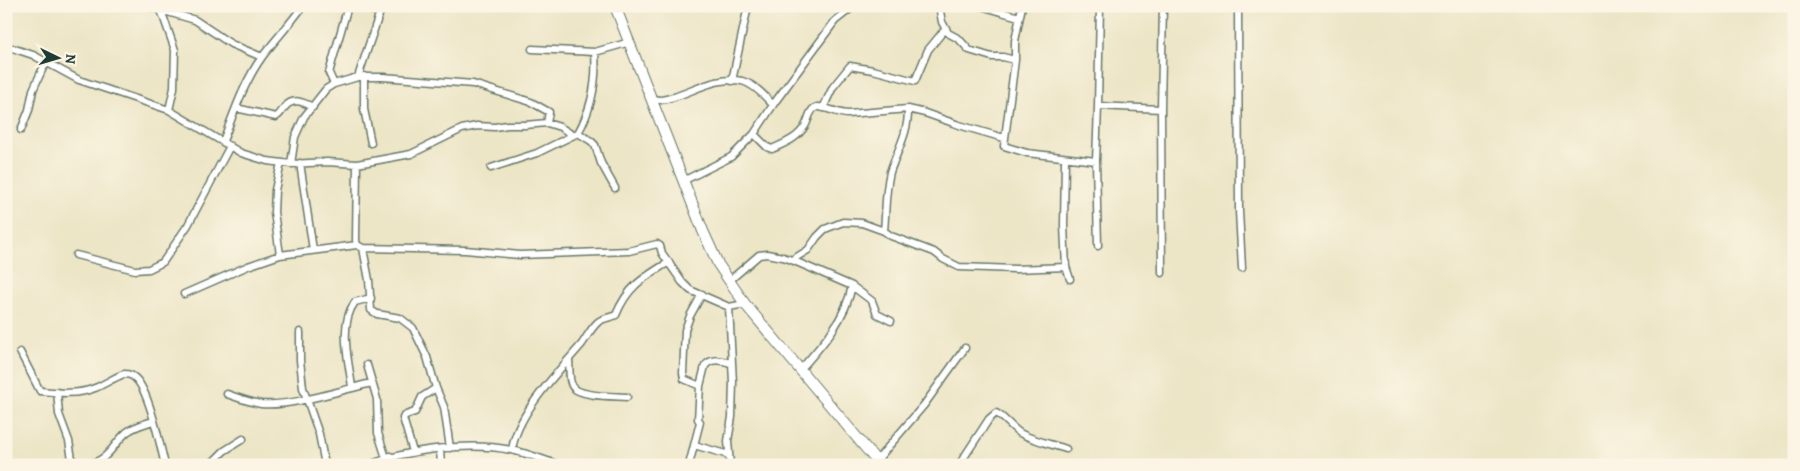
<svg xmlns="http://www.w3.org/2000/svg" width="1800" height="471" viewBox="0 0 1800 471" font-family="Alegreya,serif">
	<style>
		.lines { fill: none; stroke-linecap: round; stroke-linejoin: round }
		.minor-casing { stroke: #677867; stroke-width: 9 }
		.primary-casing { stroke: #677867; stroke-width: 12 }
		.minor { stroke: #fff; stroke-width: 6 }
		.primary { stroke: #fff; stroke-width: 10 }
	</style>
	<rect width="100%" height="100%" fill="#fcf5e5"/>
	<filter id="ink" filterUnits="userSpaceOnUse"><feTurbulence type="fractalNoise" baseFrequency=".02" numOctaves="2"/><feDisplacementMap in="SourceGraphic" scale="10" xChannelSelector="R" yChannelSelector="G"/><feConvolveMatrix kernelMatrix="1 2 1 2 8 2 1 2 1" color-interpolation-filters="sRGB"/></filter>
	<filter id="wash" filterUnits="userSpaceOnUse"><feTurbulence type="fractalNoise" baseFrequency=".0096" numOctaves="4" result="noise"/><feDisplacementMap in="SourceGraphic" scale="20" xChannelSelector="R" yChannelSelector="G"/><feGaussianBlur stdDeviation="1.12" result="paint"/><feColorMatrix in="noise" values="0 0 0 0 0 0 0 0 0 0 0 0 0 0 0 0 0 1.4 0 .05"/><feComposite in="paint" operator="in"/></filter>
	<g filter="url(#wash)">
		<rect width="100%" height="100%" fill="#ece5c6"/>
	</g>
	<g filter="url(#ink)">
		<g class="lines">
			<g class="minor-casing">
				<path id="minor" d="M 147,6 L 195,20 L 231,44 L 262,57
					M 358,6 L 380,13
					M 939,6 L 942,22 L 948,33 L 959,39 L 969,50 L 992,57 L 1003,57 L 1015,60
					M 981,6 L 1019,17
					M 1022,6 L 1015,41 L 1015,60 L 1004,146 L 1027,153 L 1096,161
					M 1238,6 L 1239,211 L 1242,268
					M 161,10 L 175,50 L 174,88 L 169,110
					M 6,46 L 33,55 L 79,80 L 169,110 L 241,153 L 267,161 L 291,164 L 327,162 L 357,164 L 411,154 L 462,129 L 477,126 L 495,127 L 507,125 L 525,125 L 547,123 L 560,127 L 573,135
					M 532,49 L 595,52 L 630,42
					M 364,76 L 364,109 L 371,143
					M 358,77 L 382,6
					M 732,81 L 748,6
					M 334,84 L 329,73 L 348,6
					M 652,98 C 660,102 665,99 674,97 C 696,90 719,76 742,81 C 754,84 765,96 773,105
					M 1098,106 L 1100,6
					M 236,108 L 276,117 C 281,114 281,111 285,107 C 293,97 303,102 313,107
					M 823,108 L 833,87 L 850,66 L 873,70 L 915,81 L 928,50 L 946,28
					M 21,130 L 29,110 L 33,90 L 43,68 L 47,64
					M 578,133 L 591,141 L 595,145 L 601,163 L 615,188
					M 754,134 L 767,147 L 772,149 C 785,143 797,139 805,126 C 809,120 809,109 817,107 C 824,106 839,114 848,114 L 908,109 L 925,113 L 959,125 L 1004,138
					M 223,141 C 234,113 244,82 262,57 C 275,40 290,24 303,6
					M 1065,159 L 1064,226 L 1066,267 L 1070,279
					M 300,163 L 313,250
					M 291,164 L 295,137 L 304,117 L 326,89 L 334,84 L 358,77 L 383,77 L 473,84 L 531,102 L 549,112 L 547,123
					M 357,164 L 356,240 L 357,245 L 363,248 L 465,250 L 520,255 L 629,251 L 657,244 L 660,246 L 662,253 L 682,282 L 690,290 L 729,307 L 745,304
					M 491,168 L 537,153 L 578,133 C 592,108 597,80 595,52
					M 683,181 L 731,157 L 754,134 L 775,102 L 835,21 L 854,6
					M 884,231 C 886,210 885,192 890,172 C 897,151 909,132 908,109
					M 1098,246 L 1096,161 L 1098,106 L 1161,109
					M 363,248 L 369,280 L 371,310 L 377,314 L 400,318 L 413,328 L 427,357 L 436,388 L 444,407 L 450,448
					M 76,255 L 135,270 L 149,269 L 163,262 L 188,225 L 230,146
					M 280,255 L 274,212 L 275,190 L 281,163
					M 792,260 L 808,250 L 817,237 L 825,229 L 843,222 L 862,223 L 884,231 L 891,236 L 934,252 L 943,259 L 959,267 L 1016,269 L 1066,267
					M 1162,273 L 1161,109 L 1163,6
					M 729,281 L 759,255 L 767,254 L 783,257 L 792,260 L 852,286 L 872,301 L 877,314 L 891,321
					M 184,294 L 248,266 L 280,255 L 357,245
					M 729,307 L 733,382 L 732,417 L 728,441 L 730,465
					M 300,332 L 300,360 L 303,388 L 319,434 L 325,465
					M 20,352 L 40,391 C 59,393 77,395 95,388 C 105,384 113,378 124,374 C 128,374 132,375 135,378 C 149,390 160,445 165,465
					M 569,360 C 570,367 568,381 573,387 C 580,397 615,396 627,397
					M 367,365 L 377,399 L 378,433 L 386,458
					M 800,370 C 823,344 845,320 852,286
					M 700,386 L 684,379 L 683,373 L 685,330 L 690,316 L 702,294
					M 352,387 C 349,362 338,325 355,302 L 371,298
					M 57,392 L 59,414 L 69,441 L 73,465
					M 227,394 C 238,398 249,402 261,404 C 291,407 341,390 372,383
					M 694,445 L 729,455
					M 440,450 L 441,465
					M 512,450 C 517,413 558,372 582,344 C 587,337 591,328 598,322 C 603,318 610,318 616,315 C 628,286 643,278 669,262
					M 413,452 L 403,418 L 406,415 L 415,412 L 422,397 L 436,388
					M 390,456 L 391,465
					M 877,460 L 924,405 L 965,348
					M 86,465 C 110,460 112,445 127,432 C 135,426 144,424 153,421
					M 210,465 L 224,451 L 243,439
					M 370,465 C 408,449 470,442 511,450 C 527,453 544,460 559,465
					M 689,465 L 700,422 L 698,419 L 700,386 L 705,366 C 711,357 722,361 731,363
					M 959,465 L 989,419 L 996,413 C 1002,415 1012,428 1020,433 C 1030,439 1053,445 1066,449"/>
			</g>
			<g class="primary-casing">
				<path id="primary" d="M 615,6 L 703,231 L 718,264 L 745,304 L 880,465"/>
			</g>
			<use href="#minor" class="minor"/>
			<use href="#primary" class="primary"/>
		</g>
	</g>
	<rect width="1800" height="471" fill="none" stroke="#fcf5e5" stroke-width="25"/>
	<g transform="translate(58 58) rotate(95)" stroke="#fcf5e5" stroke-width="4" paint-order="stroke">
	<path d="M0-4L9 19L0 12L-9 19Z" fill="#1f3d34"/>
	<text y="-8" font-size="14" font-weight="bold" text-anchor="middle" fill="#1f3d34">N</text>
	</g>
</svg>
